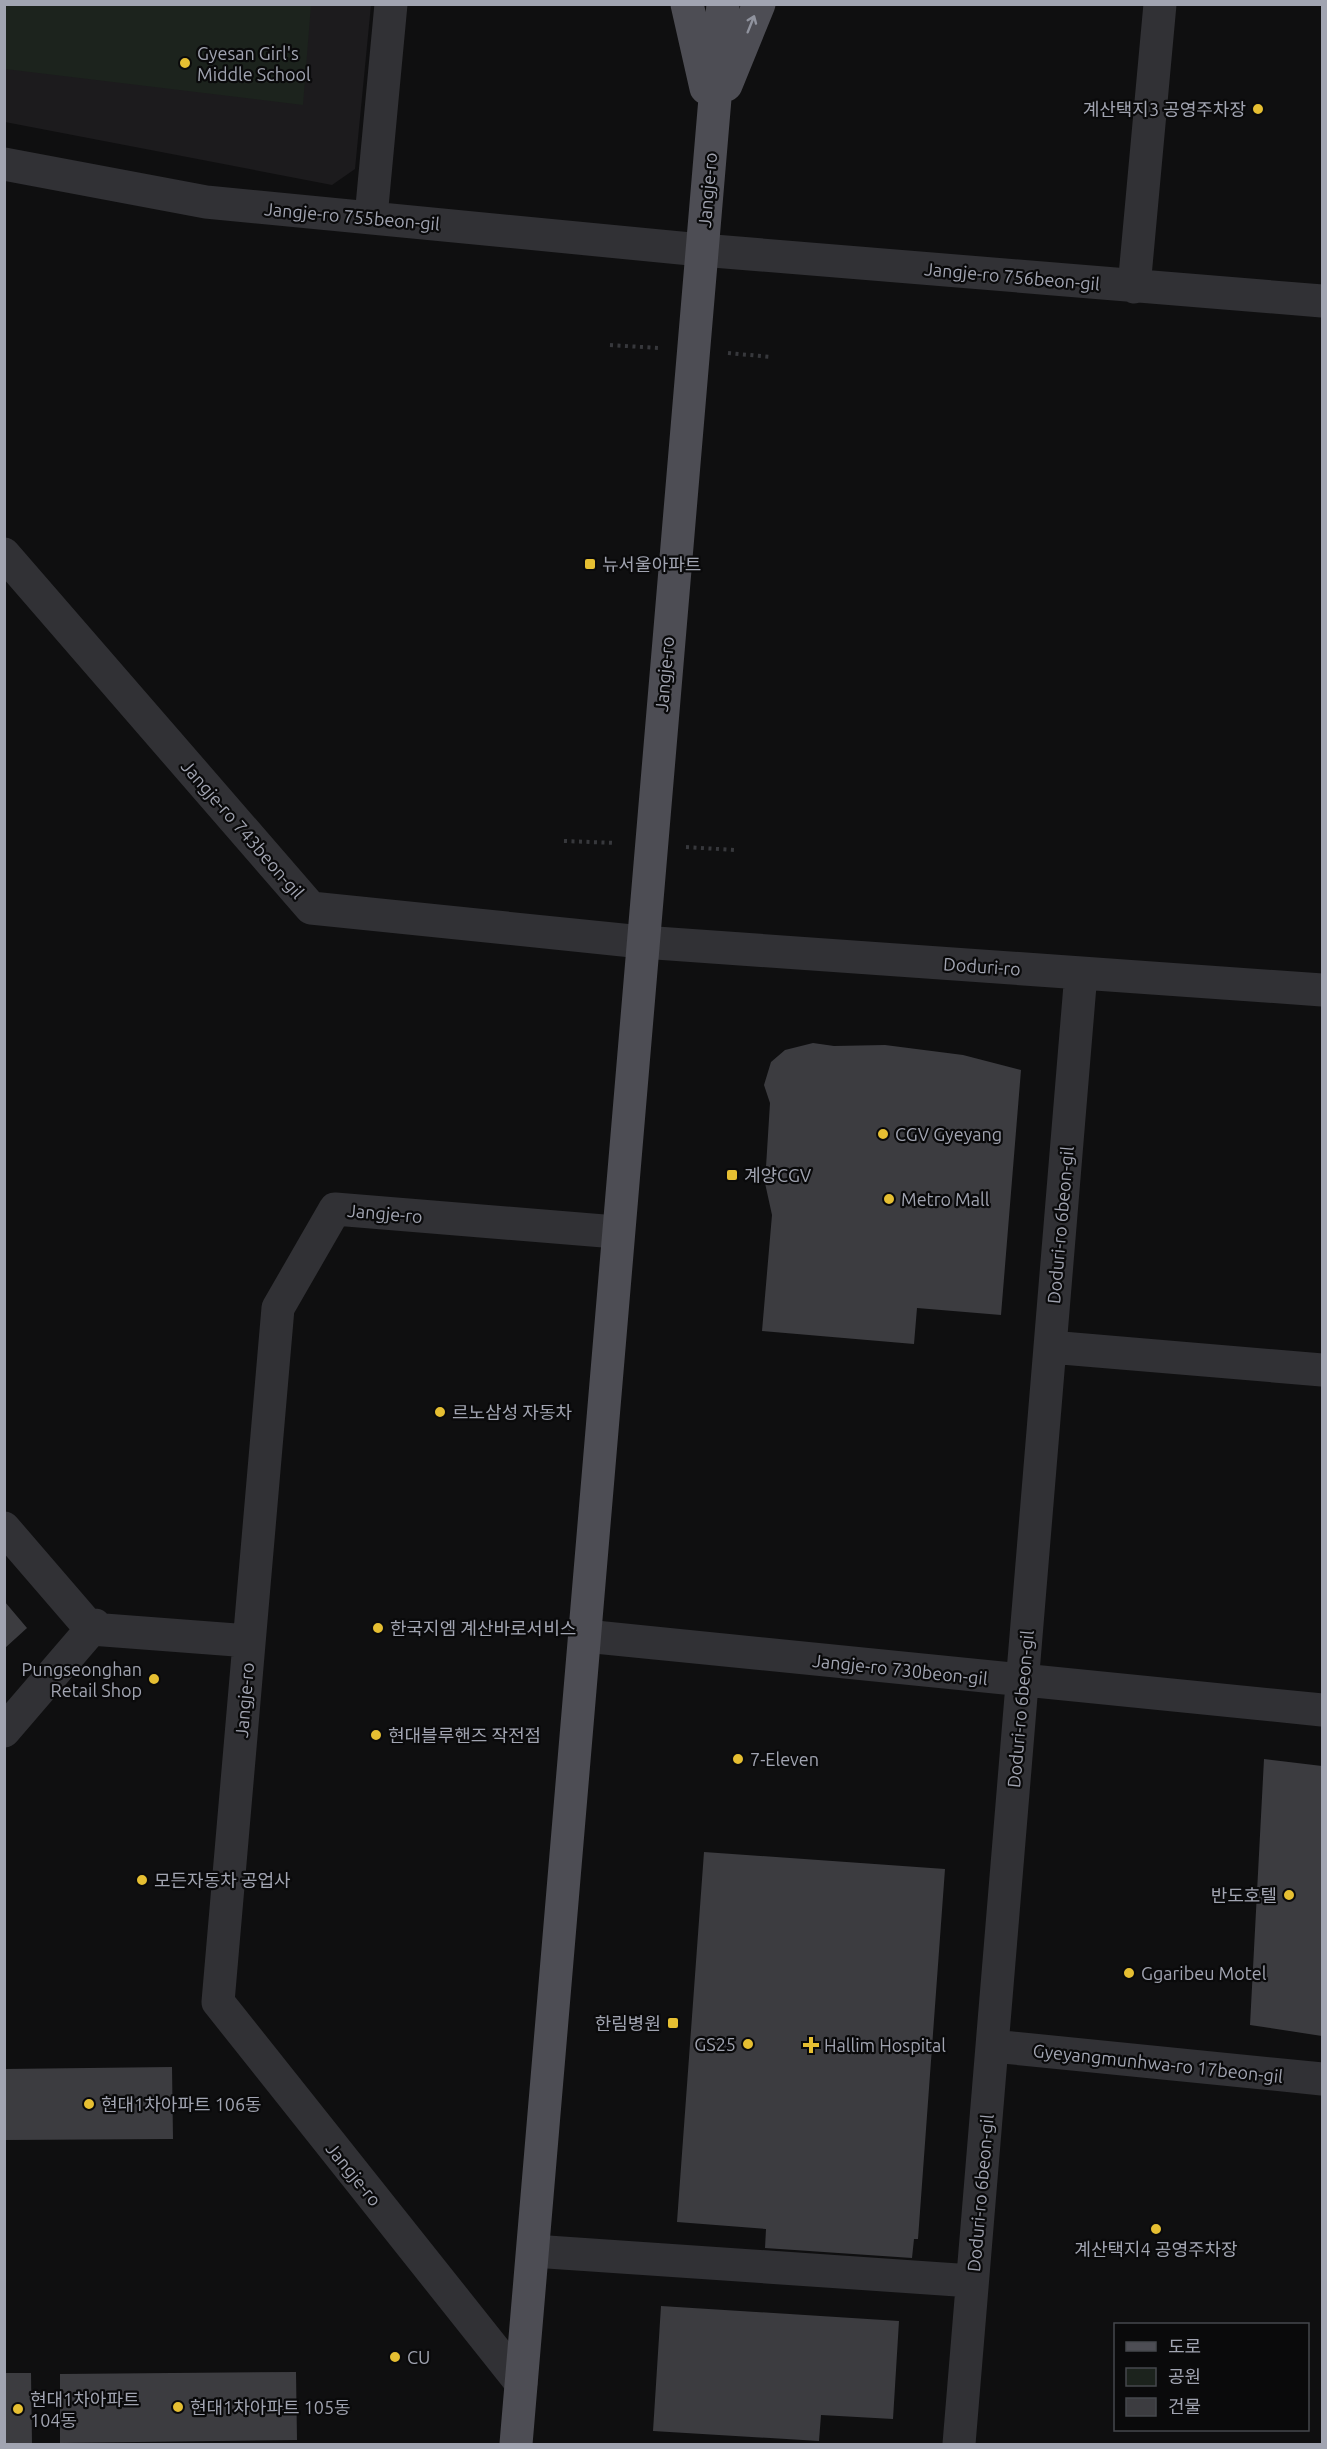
<svg xmlns="http://www.w3.org/2000/svg" width="1327" height="2449" viewBox="0 0 1327 2449" font-family="Ubuntu,'Noto Sans KR',sans-serif">
	<style>
		.built { fill: #1c1b1d }
		.green { fill: #1c231d }
		.building { fill: #3c3c40 }
		.lines { fill: none; stroke-linecap: round; stroke-linejoin: round }
		.path { stroke: #37383c; stroke-width: 4; stroke-dasharray: 3 4.5; stroke-linecap: butt }
		.minor { stroke: #313135; stroke-width: 33 }
		.major { stroke: #4d4d54; stroke-width: 33 }
		.oneway { stroke: #90939e }
		.poi-dot { fill: #e6bf32; stroke: #0a0a0b; stroke-width: 2 }
		.labels { text-anchor: middle; dominant-baseline: central; stroke-width: 4.5; stroke-linejoin: round; paint-order: stroke }
		.poi-label { font-size: 18px; fill: #a1a4b1; stroke: #0a0a0b; text-anchor: start }
		.street-label { font-size: 18px; fill: #a1a4b1; stroke: #0a0a0b }
	</style>
	<rect width="100%" height="100%" fill="#0f0f10"/>
	<path class="built" d="M 4,5 L 371,5 L 355,169 L 332,185 L 5,122 Z"/>
	<path class="green" d="M 251,4 L 311,5 L 303,105 L 5,69 L 5,5 Z"/>
	<path class="building" d="M 813,1043 L 834,1046 L 885,1045 L 963,1055 L 1021,1070 L 1001,1315 L 917,1308 L 914,1344 L 762,1331 L 772,1215 L 765,1183 L 770,1103 L 764,1085 L 771,1062 L 785,1050 Z
		M 5,1602 L 27,1628 L 5,1648 Z
		M 1264,1759 L 1322,1766 L 1322,2036 L 1250,2025 Z
		M 704,1852 L 945,1869 L 918,2239 L 914,2239 L 912,2258 L 765,2248 L 766,2229 L 677,2222 Z
		M 172,2067 L 173,2139 L 4,2140 L 4,2069 Z
		M 661,2306 L 899,2321 L 893,2419 L 821,2415 L 819,2441 L 653,2431 Z
		M 296,2372 L 297,2440 L 60,2443 L 60,2374 Z
		M 4,2373 L 31,2373 L 32,2444 L 4,2444 Z"/>
	<g class="lines">
		<path class="path" d="M 610,345 L 658,348
			M 728,353 L 771,357
			M 564,841 L 616,843
			M 686,847 L 734,850"/>
		<path class="minor" d="M 4,164 L 206,202 L 701,250 L 1322,301
			M 371,217 L 391,4
			M 1134,287 L 1160,4
			M 4,554 L 311,908 L 642,942 L 1322,990
			M 1050,1347 L 1322,1370
			M 4,1528 L 91,1629 L 249,1641
			M 585,1636 L 1322,1710
			M 4,1731 L 95,1625
			M 993,2046 L 1322,2079
			M 533,2251 L 972,2281
			M 521,2383 L 218,2002 L 278,1308 L 335,1209 L 616,1232
			M 959,2444 L 1081,973"/>
		<path class="major" d="M 687,4 L 706,88
			M 726,85 L 759,4
			M 516,2444 C 583,1631 652,818 723,4"/>
	</g>
	<defs><path id="oneway-shaft" d="M-6 0H5M1.5-3L5.5 0L1.5 3" fill="none" stroke-width="1.6" stroke-linecap="round" stroke-linejoin="round" transform="scale(1.5)"/></defs>
	<use class="oneway" href="#oneway-shaft" transform="translate(751 24) rotate(-68)"/>
	<g class="poi-dot">
		<circle cx="185" cy="63" r="6"/>
		<circle cx="1258" cy="109" r="6"/>
		<rect x="584" y="558" width="12" height="12" rx="3"/>
		<circle cx="883" cy="1134" r="6"/>
		<rect x="726" y="1169" width="12" height="12" rx="3"/>
		<circle cx="889" cy="1199" r="6"/>
		<circle cx="440" cy="1412" r="6"/>
		<circle cx="378" cy="1628" r="6"/>
		<circle cx="154" cy="1679" r="6"/>
		<circle cx="376" cy="1735" r="6"/>
		<circle cx="738" cy="1759" r="6"/>
		<circle cx="142" cy="1880" r="6"/>
		<circle cx="1289" cy="1895" r="6"/>
		<circle cx="1129" cy="1973" r="6"/>
		<rect x="667" y="2017" width="12" height="12" rx="3"/>
		<circle cx="748" cy="2044" r="6"/>
		<path d="M808 2036h6v6h6v6h-6v6h-6v-6h-6v-6h6z"/>
		<circle cx="89" cy="2104" r="6"/>
		<circle cx="1156" cy="2229" r="6"/>
		<circle cx="395" cy="2357" r="6"/>
		<circle cx="178" cy="2407" r="6"/>
		<circle cx="18" cy="2409" r="6"/>
	</g>
	<g class="labels">
		<g class="poi-label">
			<text x="197" y="53">Gyesan Girl's<tspan x="197" dy="21">Middle School</tspan></text>
			<text x="1246" y="109" text-anchor="end">계산택지3 공영주차장</text>
			<text x="602" y="564">뉴서울아파트</text>
			<text x="895" y="1134">CGV Gyeyang</text>
			<text x="744" y="1175">계양CGV</text>
			<text x="901" y="1199">Metro Mall</text>
			<text x="452" y="1412">르노삼성 자동차</text>
			<text x="390" y="1628">한국지엠 계산바로서비스</text>
			<text x="142" y="1669" text-anchor="end">Pungseonghan<tspan x="142" dy="21">Retail Shop</tspan></text>
			<text x="388" y="1735">현대블루핸즈 작전점</text>
			<text x="750" y="1759">7-Eleven</text>
			<text x="154" y="1880">모든자동차 공업사</text>
			<text x="1277" y="1895" text-anchor="end">반도호텔</text>
			<text x="1141" y="1973">Ggaribeu Motel</text>
			<text x="661" y="2023" text-anchor="end">한림병원</text>
			<text x="736" y="2044" text-anchor="end">GS25</text>
			<text x="824" y="2045">Hallim Hospital</text>
			<text x="101" y="2104">현대1차아파트 106동</text>
			<text x="1156" y="2249" text-anchor="middle">계산택지4 공영주차장</text>
			<text x="407" y="2357">CU</text>
			<text x="30" y="2399">현대1차아파트<tspan x="30" dy="21">104동</tspan></text>
			<text x="190" y="2407">현대1차아파트 105동</text>
		</g>
		<g class="street-label">
			<text transform="translate(707 190) rotate(-85)">Jangje-ro</text>
			<text transform="translate(352 216) rotate(5)">Jangje-ro 755beon-gil</text>
			<text transform="translate(1012 276) rotate(5)">Jangje-ro 756beon-gil</text>
			<text transform="translate(664 674) rotate(-85)">Jangje-ro</text>
			<text transform="translate(243 829) rotate(49)">Jangje-ro 743beon-gil</text>
			<text transform="translate(982 966) rotate(4)">Doduri-ro</text>
			<text transform="translate(385 1213) rotate(5)">Jangje-ro</text>
			<text transform="translate(1060 1225) rotate(-85)">Doduri-ro 6beon-gil</text>
			<text transform="translate(900 1669) rotate(6)">Jangje-ro 730beon-gil</text>
			<text transform="translate(244 1700) rotate(-85)">Jangje-ro</text>
			<text transform="translate(1020 1709) rotate(-85)">Doduri-ro 6beon-gil</text>
			<text transform="translate(1158 2063) rotate(6)">Gyeyangmunhwa-ro 17beon-gil</text>
			<text transform="translate(354 2174) rotate(51)">Jangje-ro</text>
			<text transform="translate(980 2193) rotate(-85)">Doduri-ro 6beon-gil</text>
		</g>
	</g>
	<rect width="1327" height="2449" fill="none" stroke="#a1a4b1" stroke-width="12"/>
	<rect x="1114" y="2323" width="195" height="108" fill="#0a0a0b" stroke="#46484d" stroke-width="1.5"/>
	<rect x="1126" y="2342" width="30" height="9" fill="#4d4d54" stroke="#46484d" stroke-width="1.5"/>
	<text x="1168" y="2353" font-size="18" fill="#a1a4b1">도로</text>
	<rect x="1126" y="2368" width="30" height="18" fill="#1c231d" stroke="#46484d" stroke-width="1.5"/>
	<text x="1168" y="2383" font-size="18" fill="#a1a4b1">공원</text>
	<rect x="1126" y="2398" width="30" height="18" fill="#3c3c40" stroke="#46484d" stroke-width="1.5"/>
	<text x="1168" y="2413" font-size="18" fill="#a1a4b1">건물</text>
</svg>
